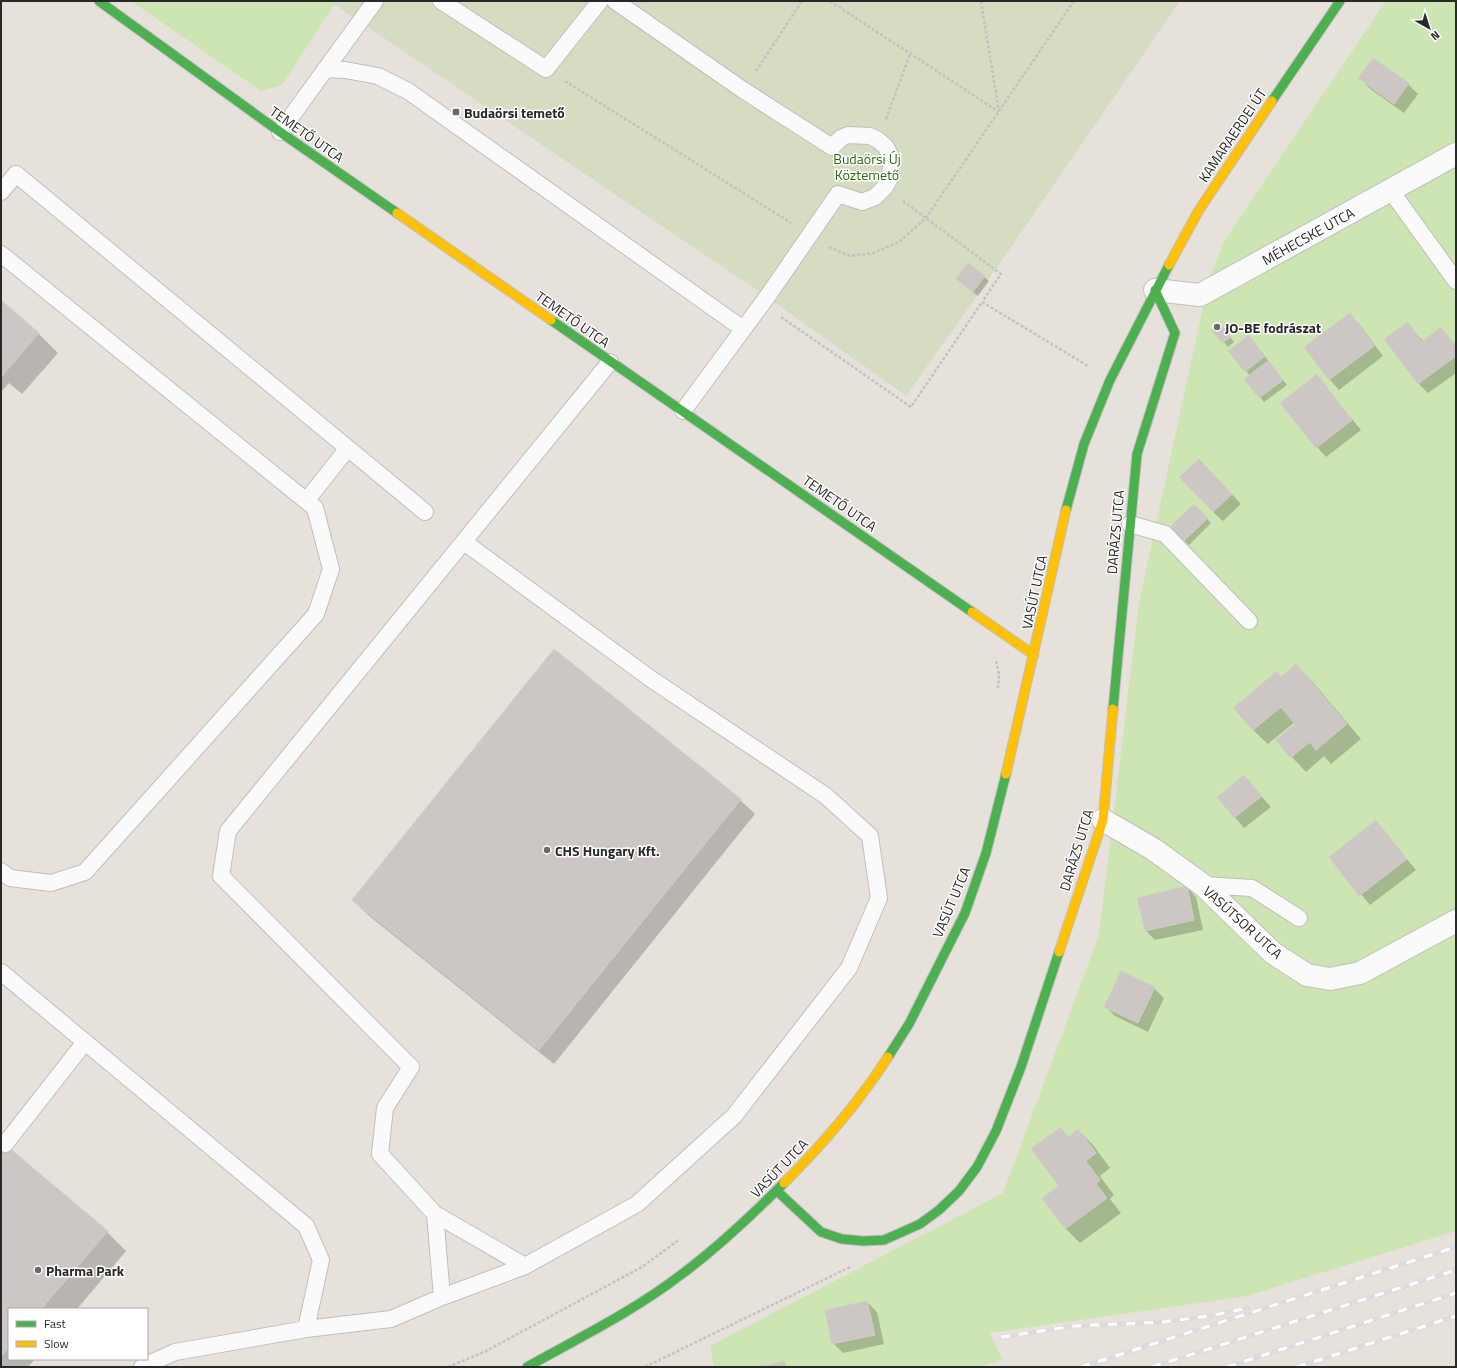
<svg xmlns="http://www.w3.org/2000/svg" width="1457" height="1368" viewBox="0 0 1457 1368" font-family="'Titillium Web',sans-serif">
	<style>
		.green { fill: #cde5b2 }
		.cemetery { fill: #d5dcc2 }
		.shadow { fill: #0003 }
		.building { fill: #ccc7c4; stroke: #d2cdc8 }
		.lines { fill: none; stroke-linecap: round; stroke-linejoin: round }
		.lane-casing { stroke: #c0bebe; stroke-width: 18 }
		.street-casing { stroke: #c0bebe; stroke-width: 24 }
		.fast-casing { stroke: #c0bebe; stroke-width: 11 }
		.slow-casing { stroke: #c0bebe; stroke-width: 11 }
		.path { stroke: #c3c2c1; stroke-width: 2.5; stroke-dasharray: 3 2; stroke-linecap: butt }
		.lane { stroke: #fbfafa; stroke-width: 16 }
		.street { stroke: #fbfafa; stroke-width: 22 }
		.fast { stroke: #4caf50; stroke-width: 9 }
		.slow { stroke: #ffc107; stroke-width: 9 }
		.rail-casing { stroke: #dcdcde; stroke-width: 4.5 }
		.rail { stroke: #fff; stroke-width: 3; stroke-dasharray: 9; stroke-linecap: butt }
		.poi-dot { fill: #6b6967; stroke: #fff; stroke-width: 1.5 }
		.labels { text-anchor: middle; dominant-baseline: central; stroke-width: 3; stroke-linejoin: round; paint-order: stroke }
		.poi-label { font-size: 14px; font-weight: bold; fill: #282828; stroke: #fff; text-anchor: start }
		.street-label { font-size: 14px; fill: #282828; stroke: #fff }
		.park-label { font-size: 14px; fill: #2f6913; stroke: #fff }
	</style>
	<rect width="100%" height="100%" fill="#e7e1dc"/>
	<path class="green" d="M 131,1 L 328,1 L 334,5 L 282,85 L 261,91 Z
		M 1386,1 L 1456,1 L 1456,1231 L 1247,1296 L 990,1333 L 1002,1360 L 977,1367 L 714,1367 L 710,1346 L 1003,1193 L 1099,935 L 1139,603 L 1209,279 L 1224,241 Z"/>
	<path class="cemetery" d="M 329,1 L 1180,1 L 996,269 L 906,396 L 767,297 Z"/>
	<path class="shadow" d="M 1360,78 L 1408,84 L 1418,94 L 1404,113 L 1369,88 Z
		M 968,264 L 989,281 L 978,296 L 962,283 Z
		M 1,302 L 38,333 L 58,353 L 22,394 L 9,383 L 1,392 Z
		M 1350,315 L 1359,324 L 1383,356 L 1339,390 L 1330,380 L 1306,347 Z
		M 1407,323 L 1424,342 L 1441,329 L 1456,345 L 1456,373 L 1428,393 L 1419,384 L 1385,339 Z
		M 1224,329 L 1234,342 L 1228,347 L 1213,330 Z
		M 1253,341 L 1287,385 L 1264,402 L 1245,379 L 1250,376 L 1246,371 Z
		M 1316,376 L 1361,430 L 1326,457 L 1317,447 Z
		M 1209,470 L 1241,504 L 1223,521 L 1213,512 Z
		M 1194,505 L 1211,523 L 1189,545 L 1171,527 Z
		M 1296,665 L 1311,680 L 1361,739 L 1331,764 L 1324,756 L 1306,772 L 1277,741 L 1296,724 L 1295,722 L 1268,744 L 1253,730 L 1282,678 Z
		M 1244,777 L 1271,807 L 1244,828 L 1218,797 Z
		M 740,800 L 755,814 L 554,1064 L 368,915 L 353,900 Z
		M 1376,822 L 1416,870 L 1370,905 L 1330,857 Z
		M 1187,887 L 1196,897 L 1203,930 L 1155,940 L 1146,931 Z
		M 1154,988 L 1164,998 L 1148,1032 L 1115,1016 L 1106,1007 Z
		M 1061,1128 L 1069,1137 L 1078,1130 L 1093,1145 L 1110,1168 L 1100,1176 L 1114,1195 L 1110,1199 L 1121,1213 L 1080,1243 L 1065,1228 L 1060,1187 Z
		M 1,1142 L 107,1232 L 126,1251 L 77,1309 L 9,1309 L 9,1359 L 35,1359 L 28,1367 L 1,1367 Z
		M 867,1302 L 877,1312 L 884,1344 L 843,1353 L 833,1343 Z"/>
	<path class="building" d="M 1373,58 L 1409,83 L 1394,104 L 1358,78 Z
		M 968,263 L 985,276 L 973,292 L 956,279 Z
		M 1,300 L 39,333 L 2,376 L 1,375 Z
		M 1350,313 L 1374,346 L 1329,380 L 1304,347 Z
		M 1408,322 L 1422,342 L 1441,327 L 1456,347 L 1456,356 L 1418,384 L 1384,339 Z
		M 1220,323 L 1231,337 L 1222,343 L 1211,330 Z
		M 1249,335 L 1265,356 L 1245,372 L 1228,351 Z
		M 1268,361 L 1283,380 L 1259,398 L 1244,379 Z
		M 1317,374 L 1352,420 L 1316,448 L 1280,403 Z
		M 1199,459 L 1232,494 L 1213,512 L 1179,477 Z
		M 1194,504 L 1208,518 L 1184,541 L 1170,527 Z
		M 554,649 L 741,799 L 539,1050 L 352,900 Z
		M 1296,664 L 1347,724 L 1316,750 L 1310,742 L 1290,758 L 1276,740 L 1295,724 L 1281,707 L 1253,730 L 1233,708 L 1277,671 L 1281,677 Z
		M 1244,775 L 1262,796 L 1234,818 L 1217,797 Z
		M 1376,820 L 1407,859 L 1359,896 L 1329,857 Z
		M 1187,886 L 1194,920 L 1145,931 L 1137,898 Z
		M 1121,971 L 1155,987 L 1138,1023 L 1104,1007 Z
		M 1061,1127 L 1068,1137 L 1078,1129 L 1096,1153 L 1086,1161 L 1100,1180 L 1096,1184 L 1107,1198 L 1065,1229 L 1042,1198 L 1059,1186 L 1031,1149 Z
		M 1,1141 L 108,1231 L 41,1309 L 9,1309 L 9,1347 L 1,1357 Z
		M 867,1301 L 875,1335 L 832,1344 L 825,1310 Z
		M 785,1361 L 786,1367 L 759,1367 Z"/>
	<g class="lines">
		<g class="lane-casing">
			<path id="lane" d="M 441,1 L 546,69 L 600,1
				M 615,1 L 743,90 L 832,147 L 841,138 L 848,135 L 870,136 L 878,140 L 886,147 L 892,159 L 890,178 L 885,187 L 875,197 L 862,202 L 838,194 L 767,297 L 683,411
				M 325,69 L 345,70 L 378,76 L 408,91 L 743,329
				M 280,132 L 375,1
				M 1391,191 L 1456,281
				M 1,192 L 16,174 L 425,512
				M 1,254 L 315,508 L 331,569 L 316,614 L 85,872 L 51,883 L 10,878 L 1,871
				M 306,501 L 348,448
				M 1130,524 L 1165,534 L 1249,621
				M 464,542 L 651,679 L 826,796 L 870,836 L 879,898 L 849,968 L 734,1116 L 637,1204 L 525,1266 L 435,1214 L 380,1154 L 385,1108 L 411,1067 L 221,876 L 228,831 L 610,362
				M 1203,885 L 1252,888 L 1299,918
				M 1,972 L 306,1226 L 321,1260 L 306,1329
				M 5,1144 L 85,1042
				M 435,1214 L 442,1297
				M 142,1367 L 175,1352 L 306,1329 L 391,1319 L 442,1297 L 525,1266"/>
		</g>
		<g class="street-casing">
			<path id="street" d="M 1155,290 L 1200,295 L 1456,154
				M 1103,820 L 1153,849 L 1203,885 L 1273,953 L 1307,975 L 1330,979 L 1360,973 L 1456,921"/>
		</g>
		<g class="fast-casing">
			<path id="fast" d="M 99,1 L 280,132 L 397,213
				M 1272,101 L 1340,1
				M 551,320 L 972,612
				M 1066,510 L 1084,444 L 1110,380 L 1169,265
				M 1113,709 L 1137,454 L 1175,333 L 1155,290
				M 888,1057 L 909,1024 L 965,913 L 986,853 L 1006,774
				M 777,1191 L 821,1232 L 842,1239 L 863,1241 L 884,1240 L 920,1224 L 939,1210 L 959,1191 L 977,1167 L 996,1131 L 1021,1067 L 1059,952
				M 527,1367 C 579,1338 634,1311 682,1274 C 718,1247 752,1215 784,1183"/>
		</g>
		<g class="slow-casing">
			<path id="slow" d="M 397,213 L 551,320
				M 1169,265 L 1199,210 L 1272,101
				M 972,612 L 1034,655
				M 1006,774 L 1066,510
				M 1059,952 L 1103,820 L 1113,709
				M 784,1183 C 822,1145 859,1102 888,1057"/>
		</g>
		<path class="path" d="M 830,1 L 999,112
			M 981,1 L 999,112
			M 756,71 L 802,1
			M 565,81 L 791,223
			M 886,119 L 910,54
			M 903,201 L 1001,274 L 982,302
			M 829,247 L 850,256 L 873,253 L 899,242 L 926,218 L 1074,1
			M 781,317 L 911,407 L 982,302 L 1088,366
			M 996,661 L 999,674 L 998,688
			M 448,1367 L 484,1352 L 642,1267 L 680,1239
			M 645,1367 L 850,1267"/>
		<use href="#lane" class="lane"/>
		<use href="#street" class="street"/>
		<use href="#fast" class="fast"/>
		<use href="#slow" class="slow"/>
		<g class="rail-casing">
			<path id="rail" d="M 1001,1337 L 1074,1326 L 1163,1322 L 1209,1316 L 1248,1308
				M 1081,1367 L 1456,1247
				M 1152,1367 L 1456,1270
				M 1227,1367 L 1456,1293
				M 1297,1367 L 1456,1316"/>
		</g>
		<use href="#rail" class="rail"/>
	</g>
	<g class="poi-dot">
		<rect x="452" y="108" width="8" height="8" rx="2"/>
		<circle cx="1217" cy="327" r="4"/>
		<circle cx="547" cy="850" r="4"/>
		<circle cx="38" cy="1270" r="4"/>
	</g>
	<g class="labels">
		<g class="poi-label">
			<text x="464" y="112">Budaörsi temető</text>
			<text x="1225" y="327">JO-BE fodrászat</text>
			<text x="555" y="850">CHS Hungary Kft.</text>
			<text x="46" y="1270">Pharma Park</text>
		</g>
		<g class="street-label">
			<text transform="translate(307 134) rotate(35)">TEMETŐ UTCA</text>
			<text transform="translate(1232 135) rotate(-56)">KAMARAERDEI ÚT</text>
			<text transform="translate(1308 236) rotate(-29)">MÉHECSKE UTCA</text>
			<text transform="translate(573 319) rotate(35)">TEMETŐ UTCA</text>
			<text transform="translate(840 503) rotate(35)">TEMETŐ UTCA</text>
			<text transform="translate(1115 532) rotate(-85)">DARÁZS UTCA</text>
			<text transform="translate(1034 592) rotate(-78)">VASÚT UTCA</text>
			<text transform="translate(1076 850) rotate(-73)">DARÁZS UTCA</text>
			<text transform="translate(951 902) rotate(-67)">VASÚT UTCA</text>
			<text transform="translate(1243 922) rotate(42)">VASÚTSOR UTCA</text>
			<text transform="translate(779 1168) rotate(-46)">VASÚT UTCA</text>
		</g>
		<g class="park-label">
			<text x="867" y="158">Budaörsi Új<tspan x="867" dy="16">Köztemető</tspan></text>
		</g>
	</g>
	<rect width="1457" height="1368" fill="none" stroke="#282828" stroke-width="4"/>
	<rect x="8" y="1308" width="140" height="52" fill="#ffffff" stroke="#a9a9a9"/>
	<rect x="16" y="1321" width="20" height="6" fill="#4caf50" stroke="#a9a9a9"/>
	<text x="44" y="1328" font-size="12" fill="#282828">Fast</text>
	<rect x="16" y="1341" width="20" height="6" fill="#ffc107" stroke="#a9a9a9"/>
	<text x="44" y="1348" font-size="12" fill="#282828">Slow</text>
	<g transform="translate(1429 28) rotate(141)" stroke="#ffffff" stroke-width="3" paint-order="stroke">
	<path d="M0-3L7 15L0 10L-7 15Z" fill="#282828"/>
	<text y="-6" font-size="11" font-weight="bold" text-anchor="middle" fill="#282828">N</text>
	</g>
</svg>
